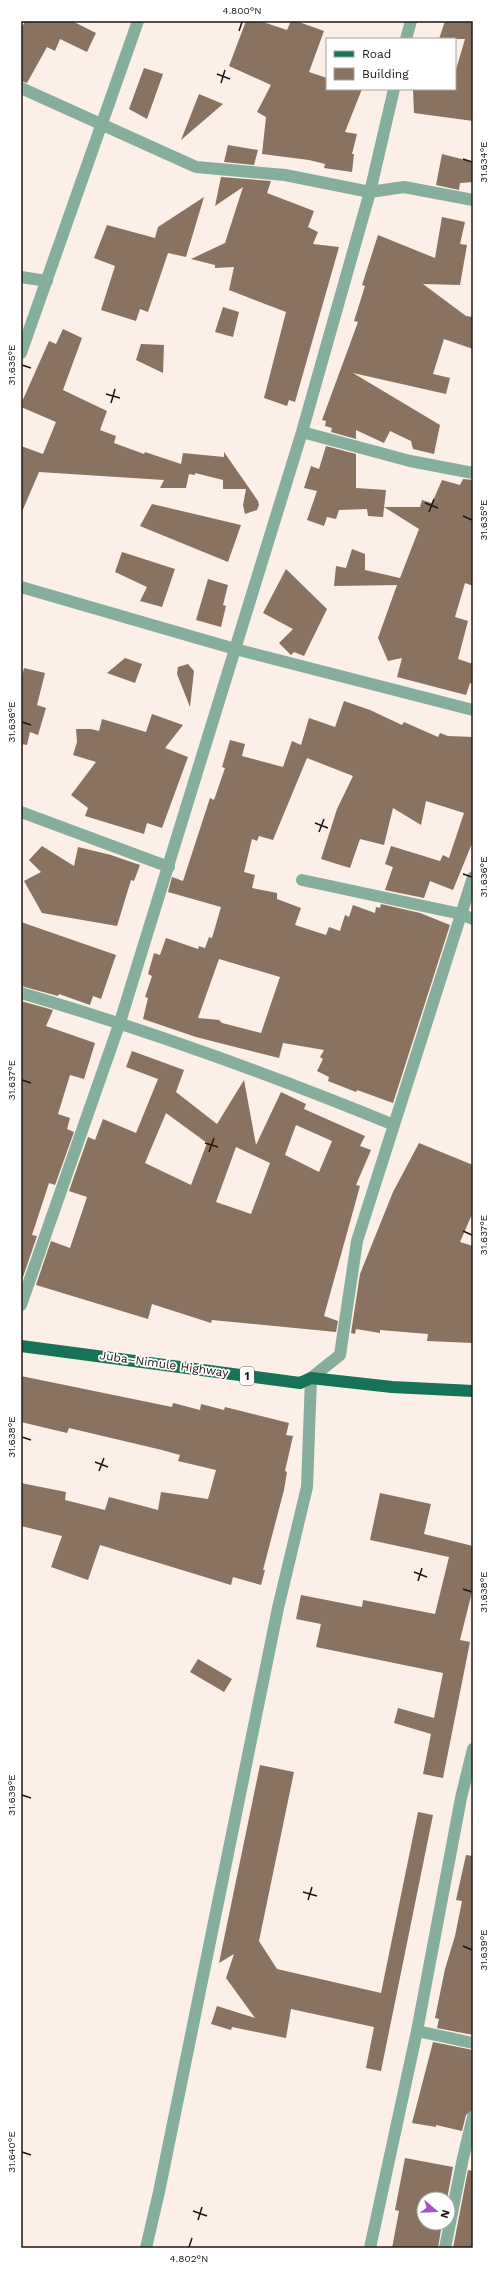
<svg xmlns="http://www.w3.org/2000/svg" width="494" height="2269" viewBox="0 0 494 2269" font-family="'Work Sans',sans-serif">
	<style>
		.building { fill: #89725f; fill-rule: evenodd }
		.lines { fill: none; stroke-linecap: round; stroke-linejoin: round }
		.minor { stroke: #85ae9c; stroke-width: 12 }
		.major { stroke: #167357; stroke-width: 12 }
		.ticks { fill: none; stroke: #1f160f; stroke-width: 1.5 }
		.labels { text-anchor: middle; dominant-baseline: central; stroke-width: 3.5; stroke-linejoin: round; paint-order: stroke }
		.shield { fill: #fff; stroke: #625c57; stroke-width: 1 }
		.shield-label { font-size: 11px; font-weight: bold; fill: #1f160f }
		.street-label { font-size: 12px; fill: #1f160f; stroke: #fff }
		.neatline { fill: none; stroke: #1f160f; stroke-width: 1.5 }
		.ticks-label { font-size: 10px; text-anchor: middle; fill: #1f160f }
	</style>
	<rect width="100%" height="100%" fill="#fbefe7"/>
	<path class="building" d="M 25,21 L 72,21 L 96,33 L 87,52 L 60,39 L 55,51 L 47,47 L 27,83 L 21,81 L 21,30 Z
		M 246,21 L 260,21 L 287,30 L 291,21 L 296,21 L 324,31 L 309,72 L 327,78 L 327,89 L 362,89 L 345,132 L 357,134 L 352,154 L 354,154 L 352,172 L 324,168 L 325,164 L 309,160 L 262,154 L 266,117 L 257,112 L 271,85 L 229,66 Z
		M 445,21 L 473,21 L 473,121 L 414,113 L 413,89 L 455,89 L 455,73 L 465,39 L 439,39 Z
		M 144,68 L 163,74 L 147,119 L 129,109 Z
		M 199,94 L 223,104 L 181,140 Z
		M 228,145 L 258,150 L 254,165 L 224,162 Z
		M 442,154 L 473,162 L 473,182 L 460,183 L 459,190 L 436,185 Z
		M 221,177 L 271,181 L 267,193 L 314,211 L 308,227 L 318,232 L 313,244 L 339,247 L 295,402 L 289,400 L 287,406 L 264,398 L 286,312 L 229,290 L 234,267 L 215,268 L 215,265 L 191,259 L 225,243 L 243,187 L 215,206 Z
		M 204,197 L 186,257 L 168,253 L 148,312 L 140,309 L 136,321 L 101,310 L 115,266 L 94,258 L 107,225 L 155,238 L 158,227 Z
		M 442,217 L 465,222 L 460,244 L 467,245 L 460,285 L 423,284 L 466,316 L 473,317 L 473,349 L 444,339 L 433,374 L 450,378 L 446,394 L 353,373 L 440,425 L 434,454 L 413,449 L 411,441 L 390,431 L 384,443 L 356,430 L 356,439 L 331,432 L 332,428 L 325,426 L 326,421 L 322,420 L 358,322 L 354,321 L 365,286 L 362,285 L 378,235 L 435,258 Z
		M 223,307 L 239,312 L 233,337 L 215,332 Z
		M 63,329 L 82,338 L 63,390 L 107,411 L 100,430 L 116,436 L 114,443 L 144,454 L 145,452 L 181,464 L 183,453 L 224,457 L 224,452 L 258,501 L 259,505 L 257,510 L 245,514 L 243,505 L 246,489 L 223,489 L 223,480 L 195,473 L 195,475 L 189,474 L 186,488 L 160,488 L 164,480 L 39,472 L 21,514 L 21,446 L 43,454 L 56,422 L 21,407 L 21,404 L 49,341 L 56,344 Z
		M 141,344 L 164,345 L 163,373 L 136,360 Z
		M 326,446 L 356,454 L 356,488 L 386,490 L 383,517 L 368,516 L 367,509 L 339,510 L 336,519 L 327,517 L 324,526 L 307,520 L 317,491 L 304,488 L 311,466 L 319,469 Z
		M 463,479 L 473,480 L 473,586 L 465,583 L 455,617 L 468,621 L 458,659 L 473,664 L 473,684 L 470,683 L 466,695 L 397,677 L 402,658 L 388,661 L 378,638 L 397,585 L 334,586 L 336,566 L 346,568 L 352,549 L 365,554 L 365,570 L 400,578 L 419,529 L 384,507 L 420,507 L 422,500 L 432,503 L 442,480 L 460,485 Z
		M 152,504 L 241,525 L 228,562 L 140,526 Z
		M 122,552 L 175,569 L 162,607 L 140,601 L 147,587 L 115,572 Z
		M 286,569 L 327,609 L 304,656 L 294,652 L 291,655 L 279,643 L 293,629 L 263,613 Z
		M 208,579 L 228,585 L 223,605 L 226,606 L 221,627 L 196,620 Z
		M 125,658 L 142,664 L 135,683 L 107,673 Z
		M 188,664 L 194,671 L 190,707 L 177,674 L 178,667 Z
		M 24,668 L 45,673 L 37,705 L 46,708 L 38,735 L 30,732 L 27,745 L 21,744 L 21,679 Z
		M 344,701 L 370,710 L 402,725 L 404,722 L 438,737 L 440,733 L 448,736 L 473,737 L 473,841 L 453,890 L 430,881 L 424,898 L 385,890 L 393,867 L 385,864 L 391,846 L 440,861 L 443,855 L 449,858 L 464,813 L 426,801 L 421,825 L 393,808 L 384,845 L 360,839 L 350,868 L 321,859 L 337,809 L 353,776 L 307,758 L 273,840 L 259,836 L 257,841 L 252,839 L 244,872 L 255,875 L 252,888 L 277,893 L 277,899 L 301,908 L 295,925 L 326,935 L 329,927 L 340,931 L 345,915 L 349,917 L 353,905 L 375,913 L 376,907 L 380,908 L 381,904 L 420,913 L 450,925 L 393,1103 L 357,1090 L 356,1092 L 328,1081 L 329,1077 L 317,1071 L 323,1059 L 320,1057 L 324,1050 L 283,1043 L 279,1058 L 196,1037 L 143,1019 L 148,998 L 145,997 L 152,976 L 148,974 L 154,953 L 160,955 L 166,938 L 198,949 L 199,946 L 205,948 L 209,937 L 212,938 L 221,907 L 168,892 L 172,877 L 183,881 L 210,798 L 214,800 L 225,768 L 222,767 L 230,740 L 245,744 L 242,756 L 283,767 L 292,741 L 301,745 L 309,718 L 335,727 ZM 219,959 L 280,977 L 261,1033 L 222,1023 L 219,1020 L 198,1018 Z
		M 152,714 L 183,725 L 165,748 L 188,757 L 162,828 L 147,823 L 144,834 L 85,816 L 88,808 L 71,795 L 96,762 L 73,755 L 77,742 L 76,729 L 91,729 L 99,731 L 102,719 L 146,732 Z
		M 42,846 L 74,866 L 78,847 L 111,855 L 140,865 L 134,881 L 131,880 L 117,926 L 42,913 L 24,881 L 41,872 L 29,860 Z
		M 21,922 L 116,955 L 101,999 L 93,996 L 90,1005 L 59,994 L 58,996 L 21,986 Z
		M 21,1001 L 53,1010 L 46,1026 L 95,1043 L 84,1079 L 70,1075 L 58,1114 L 70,1118 L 67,1129 L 74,1132 L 55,1185 L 49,1183 L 32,1235 L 37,1236 L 22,1280 Z
		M 132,1051 L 184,1070 L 176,1092 L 217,1124 L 244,1080 L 256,1145 L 281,1092 L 306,1104 L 304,1109 L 365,1136 L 360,1146 L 371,1150 L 356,1185 L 360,1186 L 324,1316 L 338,1321 L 336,1332 L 212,1320 L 211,1323 L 152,1304 L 148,1319 L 36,1285 L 51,1241 L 70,1248 L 87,1197 L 69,1191 L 88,1137 L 95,1140 L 103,1119 L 136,1133 L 158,1079 L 126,1067 ZM 166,1113 L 207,1143 L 191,1185 L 145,1163 ZM 296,1125 L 332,1141 L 319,1172 L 285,1155 ZM 236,1147 L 270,1163 L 251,1214 L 216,1202 Z
		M 419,1143 L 473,1165 L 473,1212 L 460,1242 L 473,1246 L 473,1343 L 427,1341 L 428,1334 L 380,1330 L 380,1333 L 356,1329 L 355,1334 L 351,1333 L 360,1274 L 393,1192 Z
		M 21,1376 L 172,1407 L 173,1403 L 200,1410 L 201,1404 L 224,1410 L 225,1407 L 289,1423 L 286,1435 L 293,1436 L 285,1471 L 287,1472 L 284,1490 L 263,1570 L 265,1570 L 261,1585 L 233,1577 L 231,1585 L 100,1545 L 88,1580 L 51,1567 L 62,1536 L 21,1526 L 21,1483 L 66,1492 L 65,1500 L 105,1510 L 109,1497 L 158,1510 L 161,1492 L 208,1499 L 216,1470 L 178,1461 L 180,1455 L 162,1450 L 69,1428 L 67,1433 L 21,1422 Z
		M 380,1493 L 431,1504 L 424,1534 L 473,1546 L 473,1588 L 460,1640 L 470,1642 L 443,1778 L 423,1774 L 431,1734 L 394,1723 L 398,1708 L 434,1718 L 443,1673 L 316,1647 L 321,1624 L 296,1619 L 301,1595 L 362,1607 L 363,1600 L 435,1614 L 449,1557 L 370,1540 Z
		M 198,1659 L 232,1679 L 224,1692 L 190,1672 Z
		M 260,1765 L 294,1772 L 259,1941 L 277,1969 L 381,1993 L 418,1812 L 433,1815 L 381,2071 L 366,2068 L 374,2027 L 291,2009 L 286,2038 L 232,2027 L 231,2030 L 211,2024 L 217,2006 L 255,2018 L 226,1978 L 234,1954 L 219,1963 Z
		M 466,1855 L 473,1856 L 473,2035 L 437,2028 L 439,2019 L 435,2018 L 445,1969 L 455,1936 L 462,1901 L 456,1900 Z
		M 433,2042 L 473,2050 L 473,2110 L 466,2115 L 462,2131 L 436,2125 L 436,2127 L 412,2123 Z
		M 405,2158 L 453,2167 L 447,2199 L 424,2199 L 424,2223 L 442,2223 L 438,2248 L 392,2248 L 399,2211 L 395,2210 Z
		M 468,2170 L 473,2171 L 473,2248 L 453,2248 Z"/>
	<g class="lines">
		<path class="minor" d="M 406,39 L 411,21
			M 21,88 L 196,167 L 285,175 L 370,192 L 404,187 L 473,200
			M 21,277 L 47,281
			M 21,353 L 138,21
			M 302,432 L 410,461 L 473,473
			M 21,587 L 235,649 L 473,710
			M 21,812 L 169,867
			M 302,880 L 461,914 L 473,919
			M 21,993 C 148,1030 272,1075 394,1125
			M 21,1305 L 120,1022 L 302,432 L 370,192 L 394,89
			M 417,2031 L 473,2043
			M 146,2248 L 159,2192 L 278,1608 L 307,1487 L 311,1378 L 340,1355 L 357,1241 L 473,877
			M 370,2248 L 417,2031 L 461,1798 L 473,1749
			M 445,2248 L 463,2158 L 473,2117"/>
		<path class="major" d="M 21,1346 L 300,1383 L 311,1378 L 392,1387 L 473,1391"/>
	</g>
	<path class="ticks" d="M 239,31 L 242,22M 217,74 L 230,79M 221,83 L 225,70M 463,159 L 472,162M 22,365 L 31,368M 106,394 L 120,398M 111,403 L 115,389M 425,503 L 438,508M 429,512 L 434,499M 463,516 L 472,520M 22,722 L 31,725M 315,823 L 328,828M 319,832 L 324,819M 463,874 L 472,877M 22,1080 L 31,1083M 205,1143 L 218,1147M 209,1152 L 214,1138M 463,1231 L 472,1235M 22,1437 L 31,1440M 95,1462 L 108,1467M 99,1471 L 104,1458M 414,1572 L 427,1577M 418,1581 L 422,1568M 463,1589 L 472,1592M 22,1795 L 31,1798M 303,1892 L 317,1896M 308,1900 L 312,1887M 463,1946 L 472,1950M 22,2152 L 31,2155M 193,2211 L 207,2216M 198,2220 L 202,2207M 189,2247 L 192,2238"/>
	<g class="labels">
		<rect class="shield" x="240" y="1367" width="14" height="18" rx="3"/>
		<g class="shield-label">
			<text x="247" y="1376">1</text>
		</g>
		<g class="street-label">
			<text transform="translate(164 1364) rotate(8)">Juba–Nimule Highway</text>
		</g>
	</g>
	<rect width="494" height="2269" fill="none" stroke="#ffffff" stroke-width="44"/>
	<rect x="326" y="38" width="130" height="52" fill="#ffffff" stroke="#a5a29f"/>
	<rect x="334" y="51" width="20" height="6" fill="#167357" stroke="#a5a29f"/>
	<text x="362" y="58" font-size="12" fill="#1f160f">Road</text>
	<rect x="334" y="68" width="20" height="12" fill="#89725f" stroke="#a5a29f"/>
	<text x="362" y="78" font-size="12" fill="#1f160f">Building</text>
	<g transform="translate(436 2211) rotate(109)"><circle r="19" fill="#ffffff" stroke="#a5a29f"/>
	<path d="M0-3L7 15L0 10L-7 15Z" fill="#a455c6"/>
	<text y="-6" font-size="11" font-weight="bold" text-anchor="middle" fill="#1f160f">N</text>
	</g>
	<rect x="22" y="22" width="450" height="2225" class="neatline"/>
	<g class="ticks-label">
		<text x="242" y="14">4.800°N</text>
		<text transform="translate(483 162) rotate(-90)" y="4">31.634°E</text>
		<text transform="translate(11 365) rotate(-90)" y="4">31.635°E</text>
		<text transform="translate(483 520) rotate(-90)" y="4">31.635°E</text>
		<text transform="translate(11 722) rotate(-90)" y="4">31.636°E</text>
		<text transform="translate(483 877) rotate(-90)" y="4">31.636°E</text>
		<text transform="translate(11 1080) rotate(-90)" y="4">31.637°E</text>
		<text transform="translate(483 1235) rotate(-90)" y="4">31.637°E</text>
		<text transform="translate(11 1437) rotate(-90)" y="4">31.638°E</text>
		<text transform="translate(483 1592) rotate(-90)" y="4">31.638°E</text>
		<text transform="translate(11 1795) rotate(-90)" y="4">31.639°E</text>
		<text transform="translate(483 1950) rotate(-90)" y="4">31.639°E</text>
		<text transform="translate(11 2152) rotate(-90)" y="4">31.640°E</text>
		<text x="189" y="2262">4.802°N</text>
	</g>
</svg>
